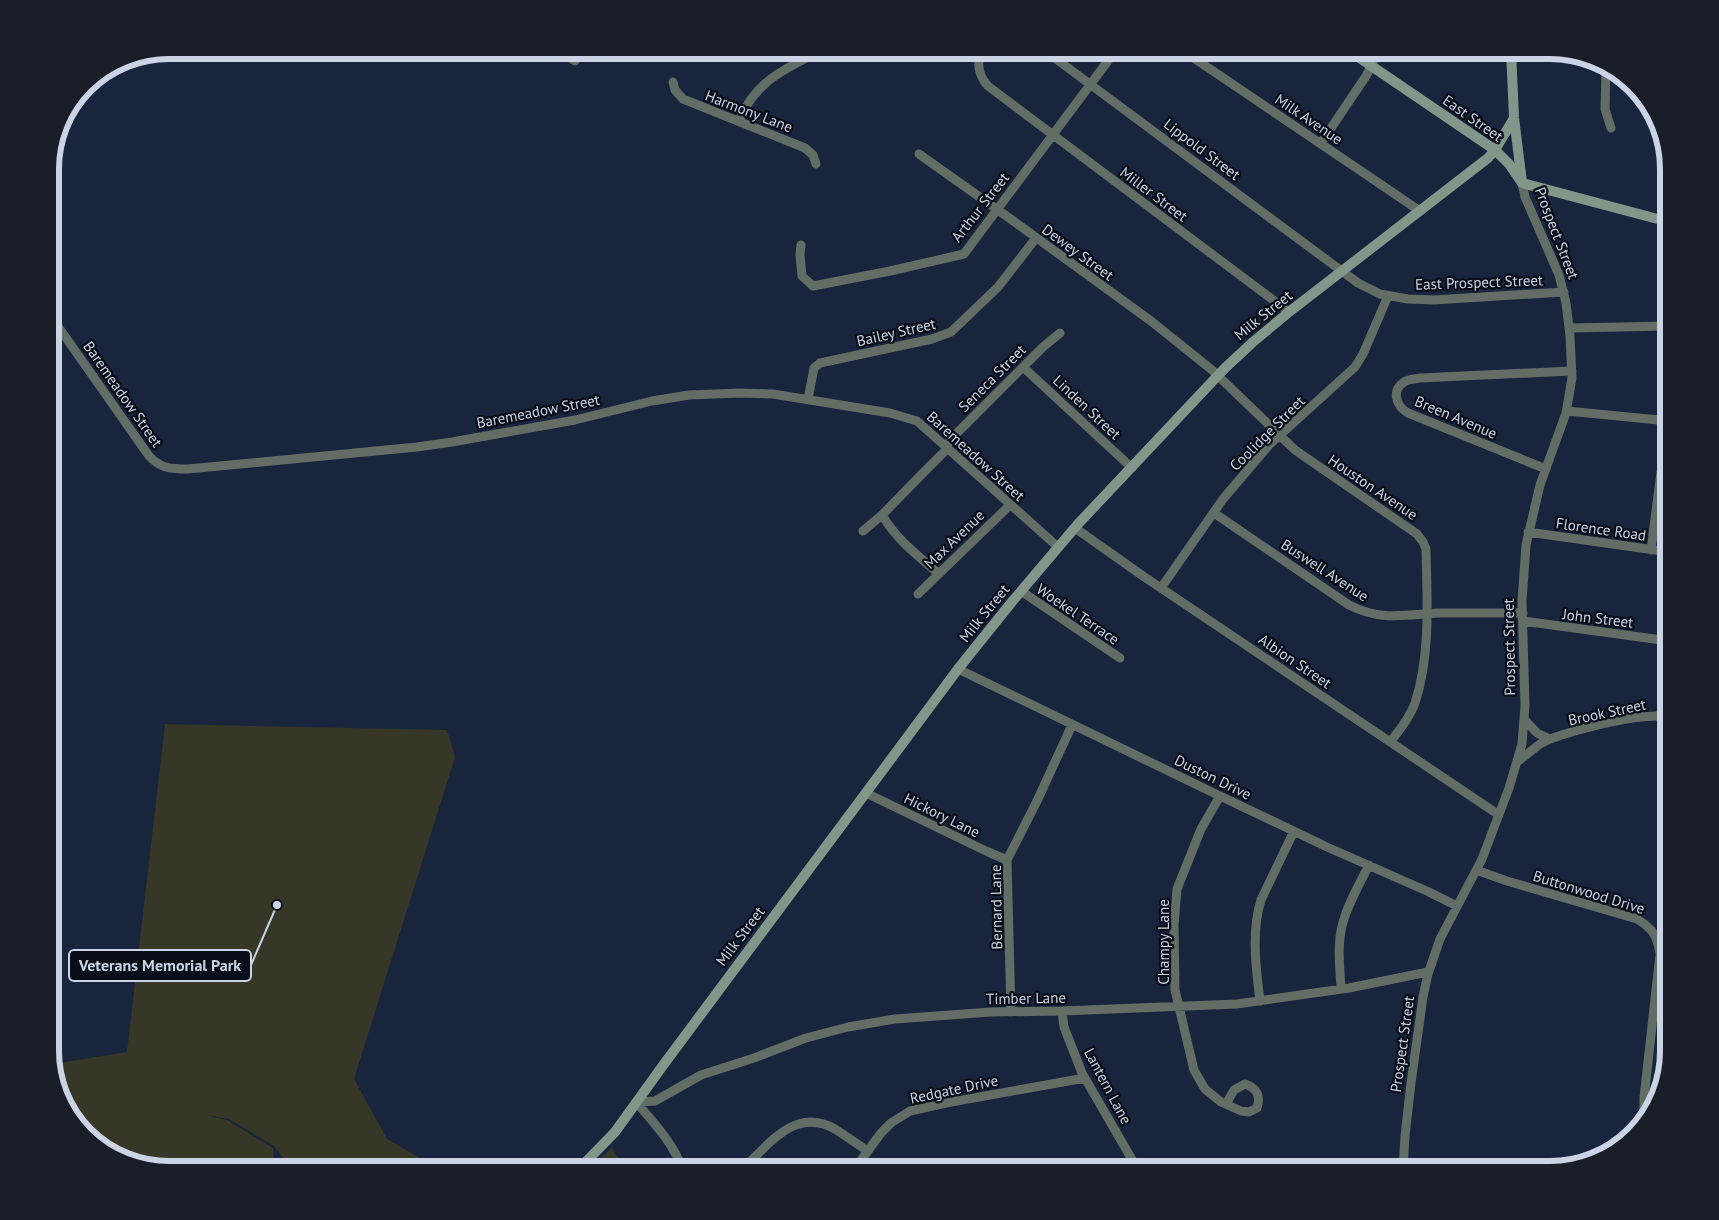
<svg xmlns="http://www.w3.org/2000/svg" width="1719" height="1220" viewBox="0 0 1719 1220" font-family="'PT Sans',sans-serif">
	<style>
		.green { fill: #363726 }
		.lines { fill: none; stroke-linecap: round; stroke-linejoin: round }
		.street { stroke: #616d65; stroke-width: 9 }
		.secondary { stroke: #82978a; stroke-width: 10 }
		.labels { text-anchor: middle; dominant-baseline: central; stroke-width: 4.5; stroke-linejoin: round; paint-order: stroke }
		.street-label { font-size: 15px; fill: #cbd4e4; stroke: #090e18 }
		.rim { fill: none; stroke: #cbd4e4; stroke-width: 6 }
		.leader { fill: none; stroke: #cbd4e4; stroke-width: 2 }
		.callout-dot { fill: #cbd4e4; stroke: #090e18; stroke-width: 2 }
		.callout { fill: #090e18; stroke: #cbd4e4; stroke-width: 2 }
		.callout-label { font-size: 16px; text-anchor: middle; font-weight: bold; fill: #cbd4e4 }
	</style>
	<rect width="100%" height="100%" fill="#18253c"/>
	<path class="green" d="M 165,724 L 447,730 L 455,757 L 354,1079 L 387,1139 L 439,1169 L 444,1170 L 293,1170 L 274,1146 L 229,1119 L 206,1115 L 227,1120 L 273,1148 L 275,1170 L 169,1170 L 97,1146 L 66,1110 L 52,1064 L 127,1052 Z
		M 612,1147 L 624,1170 L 590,1170 Z"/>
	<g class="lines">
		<path class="street" d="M 558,50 L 575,61 L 580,50
			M 982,50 C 976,63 979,76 988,86 L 1289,312
			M 1044,50 L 1343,272 L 1358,283 L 1380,294 L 1408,299 L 1434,300 L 1564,292
			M 1182,50 L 1420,211
			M 1606,69 L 1605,109 L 1611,128
			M 673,82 L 675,90 L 683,99 L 805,148 L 813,155 L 816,164
			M 739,121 C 756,80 785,69 822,50
			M 1321,143 L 1366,76 L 1372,65 L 1377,50
			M 919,154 L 1012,220 L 1151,321 L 1212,370 L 1295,450 L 1417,534 L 1423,542 L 1426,549 C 1427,599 1431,654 1415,703 C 1410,717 1400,730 1390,742
			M 801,245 L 800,255 L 802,276 L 813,286 L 890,271 L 964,254 L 1116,50
			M 50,315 L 149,456 C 161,469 172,469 188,469 L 417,447 L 452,442 L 575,420 L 652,401 L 689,395 L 739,393 L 773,394 L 890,413 L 917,421 L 1058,547
			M 1570,328 L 1669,326
			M 1023,367 L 1132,468
			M 808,399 L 814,368 L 820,363 L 932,339 L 951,332 L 998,287 L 1036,238
			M 1567,411 L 1669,421
			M 1546,469 L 1408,413 C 1396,406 1391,391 1404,382 C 1408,379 1415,379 1420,378 L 1572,371
			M 1214,513 L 1349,605 C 1380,621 1404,615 1437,613 C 1465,613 1494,613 1523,613
			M 882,515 C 897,540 916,554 938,573
			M 1075,528 L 1143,576 L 1499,815
			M 863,531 L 882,515 L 923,473 L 944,452 L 950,440 L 1043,347 L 1060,333
			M 1528,532 L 1669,552
			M 1651,550 L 1661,472
			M 1161,588 L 1223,499 L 1269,445 L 1355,367 L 1363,354 L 1388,296
			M 1021,591 L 1120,658
			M 918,594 L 1010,505
			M 1523,621 L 1669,641
			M 958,669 L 1220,796 L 1327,847 L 1429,892 L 1457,906
			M 1524,719 L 1537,733 L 1550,739 C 1578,729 1641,712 1669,717
			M 1517,762 L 1540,744 L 1550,739
			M 866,793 L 986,851 L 1007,860
			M 1220,796 L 1201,829 L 1177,889 L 1174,925 L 1175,990 L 1194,1070 L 1205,1089 L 1221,1102 L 1241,1111 L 1249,1112 L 1257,1108 C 1261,1096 1257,1088 1245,1084 L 1234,1090 L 1226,1104
			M 1476,870 L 1507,881 L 1637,919 C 1653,929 1657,935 1660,954 L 1644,1098 L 1644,1114 L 1646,1119
			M 1341,989 C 1340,969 1337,947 1342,926 C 1347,905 1359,885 1369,865
			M 1260,1001 C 1256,968 1251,932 1261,900 L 1294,831
			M 1062,1011 L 1064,1027 L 1082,1073 L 1138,1170
			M 1011,1012 L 1007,860 L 1037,801 L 1072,725
			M 636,1102 L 655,1101 L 701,1075 L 754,1058 L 806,1038 L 848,1027 L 895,1019 L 991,1012 L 1062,1011 L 1237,1004 L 1349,988 L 1428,972
			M 636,1102 C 654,1123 673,1143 683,1170
			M 749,1163 C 773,1139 798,1108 835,1129 C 846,1136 857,1144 868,1151
			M 854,1170 L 881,1133 L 891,1123 L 910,1111 L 946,1103 L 1085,1078
			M 1116,1170 L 1132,1160
			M 1403,1170 L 1405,1136 L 1411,1083 L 1423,997 L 1428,974 L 1440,939 L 1482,859 L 1509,788 L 1522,744 L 1525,706 L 1522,601 L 1526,545 L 1540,485 L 1566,413 L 1572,378 L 1570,336 L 1566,303 L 1559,275 L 1525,197 L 1522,183"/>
		<path class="secondary" d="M 1348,50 L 1495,150 L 1509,164 L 1522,183 L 1669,222
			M 1511,50 L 1514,118 L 1522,182
			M 578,1170 L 615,1132 L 664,1064 L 958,669 L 1011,603 L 1078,524 L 1225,368 L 1253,342 L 1289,312 L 1488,158 L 1495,150 L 1514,118"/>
	</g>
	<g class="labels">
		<g class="street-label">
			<text transform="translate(749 111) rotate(21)">Harmony Lane</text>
			<text transform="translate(1473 118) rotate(35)">East Street</text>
			<text transform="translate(1309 119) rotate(34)">Milk Avenue</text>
			<text transform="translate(1202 149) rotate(37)">Lippold Street</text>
			<text transform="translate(1154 194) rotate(37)">Miller Street</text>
			<text transform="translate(980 207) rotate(-52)">Arthur Street</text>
			<text transform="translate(1557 233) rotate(69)">Prospect Street</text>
			<text transform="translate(1078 252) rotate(36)">Dewey Street</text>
			<text transform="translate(1479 282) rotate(-2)">East Prospect Street</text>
			<text transform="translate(1263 315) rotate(-39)">Milk Street</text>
			<text transform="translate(896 332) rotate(-13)">Bailey Street</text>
			<text transform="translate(992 378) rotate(-45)">Seneca Street</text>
			<text transform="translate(123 394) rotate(55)">Baremeadow Street</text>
			<text transform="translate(1087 407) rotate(43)">Linden Street</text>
			<text transform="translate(538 411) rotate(-11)">Baremeadow Street</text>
			<text transform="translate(1456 417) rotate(23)">Breen Avenue</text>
			<text transform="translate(1267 433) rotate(-45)">Coolidge Street</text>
			<text transform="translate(976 456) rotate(42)">Baremeadow Street</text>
			<text transform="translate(1373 487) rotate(34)">Houston Avenue</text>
			<text transform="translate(1601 529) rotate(8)">Florence Road</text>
			<text transform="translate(954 539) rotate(-44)">Max Avenue</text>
			<text transform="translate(1325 570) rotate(33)">Buswell Avenue</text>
			<text transform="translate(984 613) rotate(-51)">Milk Street</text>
			<text transform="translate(1078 614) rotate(34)">Woekel Terrace</text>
			<text transform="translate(1598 618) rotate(7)">John Street</text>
			<text transform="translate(1509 647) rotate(-91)">Prospect Street</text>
			<text transform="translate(1295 661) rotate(34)">Albion Street</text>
			<text transform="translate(1607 712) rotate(-12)">Brook Street</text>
			<text transform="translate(1213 777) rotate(26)">Duston Drive</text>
			<text transform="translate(942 815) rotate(26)">Hickory Lane</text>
			<text transform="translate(1589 892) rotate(17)">Buttonwood Drive</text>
			<text transform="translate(996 907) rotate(-91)">Bernard Lane</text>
			<text transform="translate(740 936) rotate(-53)">Milk Street</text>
			<text transform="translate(1163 942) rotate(-90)">Champy Lane</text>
			<text transform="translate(1026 998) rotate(-1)">Timber Lane</text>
			<text transform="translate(1402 1044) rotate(-82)">Prospect Street</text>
			<text transform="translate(1108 1086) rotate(62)">Lantern Lane</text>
			<text transform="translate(954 1089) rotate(-12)">Redgate Drive</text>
		</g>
	</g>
	<path d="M0 0H1719V1220H0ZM169 59H1550A110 110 0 0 1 1660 169V1051A110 110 0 0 1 1550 1161H169A110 110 0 0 1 59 1051V169A110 110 0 0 1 169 59Z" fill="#191e28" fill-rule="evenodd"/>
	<path class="rim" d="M169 59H1550A110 110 0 0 1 1660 169V1051A110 110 0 0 1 1550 1161H169A110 110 0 0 1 59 1051V169A110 110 0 0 1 169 59Z"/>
	<path class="leader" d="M277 905L251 965"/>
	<circle class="callout-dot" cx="277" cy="905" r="5"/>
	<rect class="callout" x="69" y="950" width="182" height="31" rx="5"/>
	<g class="callout-label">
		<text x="160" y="971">Veterans Memorial Park</text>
	</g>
</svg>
